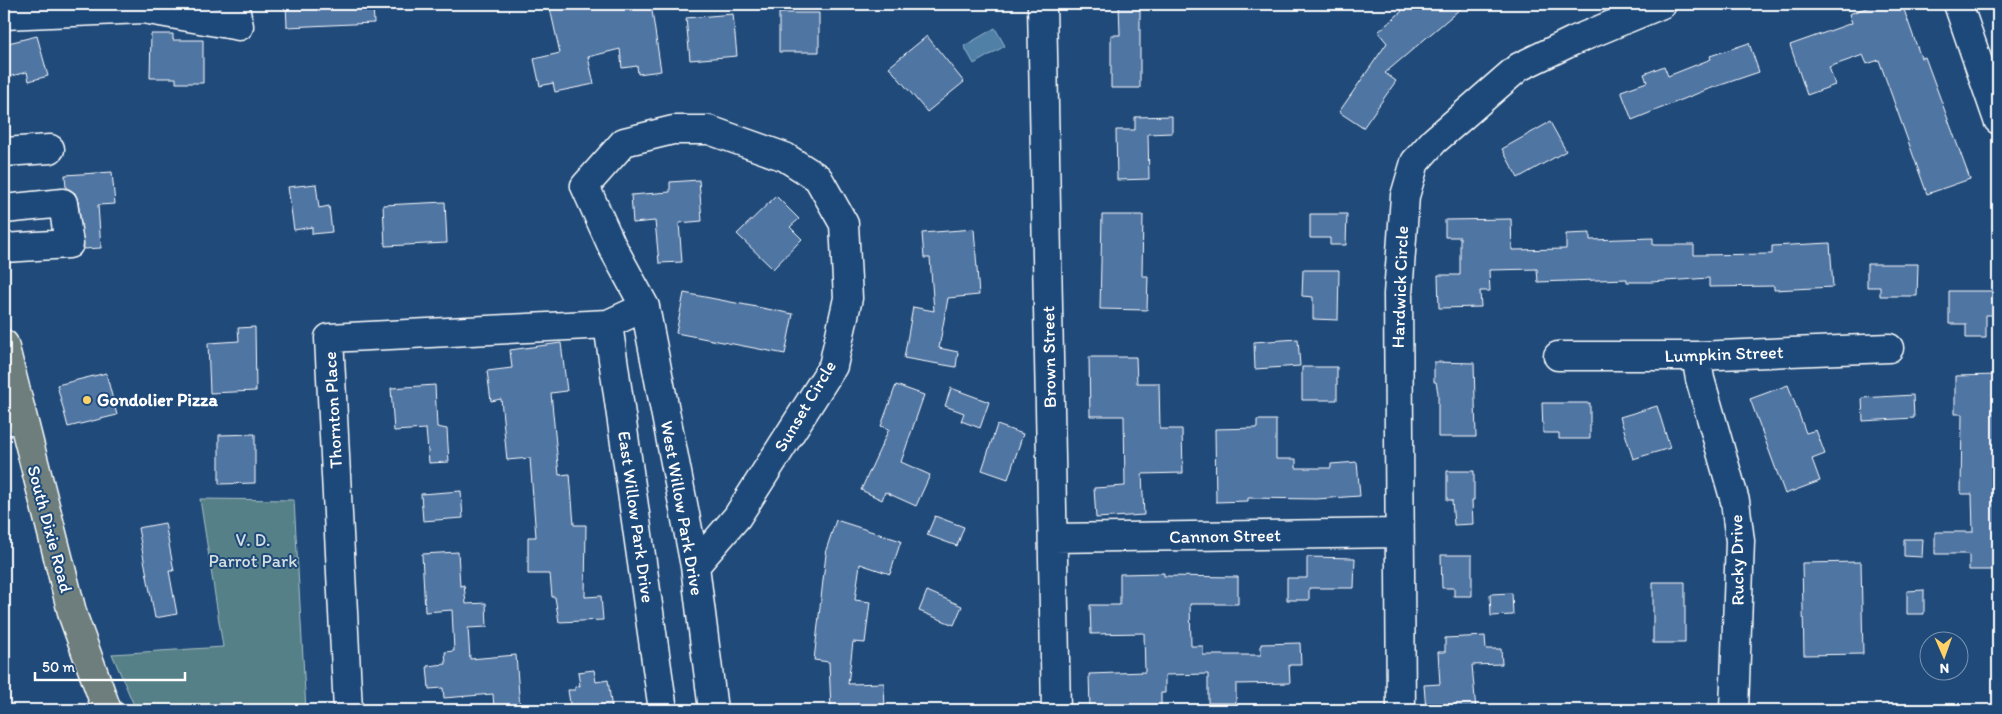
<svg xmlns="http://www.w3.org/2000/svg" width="2002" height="714" viewBox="0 0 2002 714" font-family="Itim,sans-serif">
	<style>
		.green { fill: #568088; stroke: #aac0c4 }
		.water { fill: #5180a7; stroke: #97b3ca }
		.building { fill: #5074a3; stroke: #fff }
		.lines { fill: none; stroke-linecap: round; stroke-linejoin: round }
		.minor-casing { stroke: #fff; stroke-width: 31 }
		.major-casing { stroke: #fff; stroke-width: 31 }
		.minor { stroke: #1f4a7a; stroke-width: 28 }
		.major { stroke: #6d7e7c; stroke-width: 28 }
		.poi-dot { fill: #ffd166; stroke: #1f4a7a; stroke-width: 2 }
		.labels { text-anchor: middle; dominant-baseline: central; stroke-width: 4; stroke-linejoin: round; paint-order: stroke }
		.street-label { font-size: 18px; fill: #fff; stroke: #1f4a7a }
		.poi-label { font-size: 18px; font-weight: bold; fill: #fff; stroke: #1f4a7a; text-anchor: start }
		.park-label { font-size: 18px; fill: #d5dfe1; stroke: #1f4a7a }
	</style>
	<rect width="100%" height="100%" fill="#1f4a7a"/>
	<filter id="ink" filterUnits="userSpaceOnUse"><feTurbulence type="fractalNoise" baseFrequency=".02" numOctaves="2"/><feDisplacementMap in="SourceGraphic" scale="10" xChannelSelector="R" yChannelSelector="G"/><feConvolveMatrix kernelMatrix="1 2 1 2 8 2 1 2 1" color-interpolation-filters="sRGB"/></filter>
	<g filter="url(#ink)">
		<path class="green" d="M 200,499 L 294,500 L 306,710 L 136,710 L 112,654 L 223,647 Z"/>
		<path class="water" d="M 995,28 L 1005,46 L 974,64 L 964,46 Z"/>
		<path class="building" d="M 286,4 L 373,4 L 374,23 L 287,27 Z
			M 549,4 L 651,4 L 661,71 L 638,74 L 637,66 L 622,68 L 620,49 L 588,57 L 594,84 L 555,92 L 553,83 L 540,86 L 534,59 L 560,53 Z
			M 1119,4 L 1140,4 L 1140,88 L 1111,88 L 1111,35 L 1120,35 Z
			M 1395,4 L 1466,4 L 1385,73 L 1396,81 L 1363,128 L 1339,112 L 1387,43 L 1378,32 L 1402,11 Z
			M 1878,4 L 1902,4 L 1921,58 L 1925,57 L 1970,179 L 1927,194 L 1879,60 L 1867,64 L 1863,55 L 1829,67 L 1835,85 L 1807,95 L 1790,45 L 1852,23 L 1849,14 Z
			M 779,13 L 819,13 L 819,52 L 779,52 Z
			M 733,14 L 737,56 L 690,60 L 686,18 Z
			M 151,34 L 173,34 L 173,40 L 203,40 L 203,83 L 176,83 L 176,78 L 150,78 Z
			M 37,36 L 48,76 L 29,81 L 27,72 L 4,78 L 4,44 Z
			M 927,36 L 964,82 L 927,112 L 889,67 Z
			M 1749,43 L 1759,72 L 1706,90 L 1632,120 L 1621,91 L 1647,82 L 1644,74 L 1664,66 L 1668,76 L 1711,59 L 1710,56 Z
			M 1172,116 L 1172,133 L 1148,134 L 1149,179 L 1117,180 L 1116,130 L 1135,130 L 1135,117 Z
			M 1550,122 L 1566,151 L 1518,178 L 1502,149 Z
			M 112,172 L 115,204 L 98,205 L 101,248 L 84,249 L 78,201 L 75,193 L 66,188 L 65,175 Z
			M 699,180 L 702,221 L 679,223 L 682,262 L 659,263 L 655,221 L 633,223 L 631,195 L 670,192 L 670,182 Z
			M 316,184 L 319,208 L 329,206 L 332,232 L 312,234 L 312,227 L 294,230 L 288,187 Z
			M 776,196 L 799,219 L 790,227 L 802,239 L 773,269 L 737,234 Z
			M 445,202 L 447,243 L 385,246 L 383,205 Z
			M 1310,214 L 1347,214 L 1346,245 L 1330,245 L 1330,238 L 1310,238 Z
			M 1102,215 L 1143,215 L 1142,276 L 1148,276 L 1147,310 L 1100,309 Z
			M 1511,219 L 1512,250 L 1566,249 L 1566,234 L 1590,233 L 1590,240 L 1653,238 L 1653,245 L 1694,245 L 1694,255 L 1772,254 L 1772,246 L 1830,243 L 1833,287 L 1774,290 L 1774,286 L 1709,287 L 1709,278 L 1651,282 L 1627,282 L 1627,279 L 1538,282 L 1537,269 L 1489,270 L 1490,291 L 1480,291 L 1481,307 L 1439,308 L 1438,275 L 1460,275 L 1460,237 L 1445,237 L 1445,220 Z
			M 974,229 L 979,295 L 948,298 L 939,348 L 958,352 L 956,367 L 904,358 L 913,307 L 934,311 L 930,258 L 924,258 L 922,233 Z
			M 1867,264 L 1918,264 L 1917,296 L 1880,296 L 1880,287 L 1867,287 Z
			M 1303,270 L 1339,270 L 1338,320 L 1313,319 L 1313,297 L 1302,296 Z
			M 1949,291 L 1998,291 L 1998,315 L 1986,315 L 1986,338 L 1966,338 L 1966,324 L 1949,324 Z
			M 684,293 L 793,314 L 785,354 L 676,333 Z
			M 255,327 L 256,391 L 210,393 L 208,343 L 239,341 L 238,328 Z
			M 1298,339 L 1300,366 L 1255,369 L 1254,342 Z
			M 561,343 L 567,391 L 551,393 L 559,475 L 570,474 L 574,525 L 586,525 L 585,597 L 601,596 L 603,620 L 559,622 L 555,597 L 552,597 L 550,574 L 528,574 L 528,537 L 536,537 L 530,458 L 507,460 L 501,399 L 491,401 L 487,371 L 512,368 L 510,350 Z
			M 1089,357 L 1136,357 L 1137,383 L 1159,383 L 1160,429 L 1182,429 L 1183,473 L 1142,474 L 1144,515 L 1096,518 L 1094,488 L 1125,486 L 1124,416 L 1090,416 Z
			M 1434,362 L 1474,363 L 1476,437 L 1438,437 L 1438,393 L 1436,382 L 1434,382 Z
			M 1302,367 L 1337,367 L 1337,400 L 1302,400 Z
			M 106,373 L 117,415 L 68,427 L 57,385 Z
			M 1997,375 L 1998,570 L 1969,570 L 1969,554 L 1935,554 L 1935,532 L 1973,532 L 1972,494 L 1961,494 L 1962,414 L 1955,414 L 1955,376 Z
			M 435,385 L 437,427 L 447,429 L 449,462 L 429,463 L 426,429 L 394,431 L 391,388 Z
			M 896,385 L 924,395 L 901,462 L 930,475 L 916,506 L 885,492 L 882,500 L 861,490 L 889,429 L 881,426 Z
			M 1788,385 L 1806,433 L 1816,430 L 1825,454 L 1812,459 L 1820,481 L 1785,494 L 1750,399 Z
			M 951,388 L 989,402 L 980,428 L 961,421 L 964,413 L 945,406 Z
			M 1913,395 L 1914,418 L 1863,421 L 1862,398 Z
			M 1542,403 L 1590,403 L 1590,439 L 1559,439 L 1559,433 L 1543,433 Z
			M 1657,406 L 1670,448 L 1633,459 L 1620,417 Z
			M 1257,420 L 1276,420 L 1276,459 L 1296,459 L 1296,468 L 1331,468 L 1331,464 L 1357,462 L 1360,496 L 1316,499 L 1248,498 L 1248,501 L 1216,502 L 1215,429 L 1257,428 Z
			M 997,425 L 1023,434 L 1008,479 L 982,470 Z
			M 255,434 L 255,483 L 219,484 L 219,435 Z
			M 1447,471 L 1474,471 L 1474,500 L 1472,500 L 1473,524 L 1454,525 L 1452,500 L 1447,500 Z
			M 461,491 L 463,518 L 423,521 L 421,494 Z
			M 935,516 L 964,527 L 957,546 L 927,535 Z
			M 836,520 L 901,541 L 890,574 L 860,564 L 855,600 L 870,602 L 865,643 L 853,642 L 848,684 L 884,683 L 885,710 L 831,710 L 829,662 L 814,660 L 826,554 L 825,553 Z
			M 165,523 L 174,571 L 169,571 L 177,614 L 155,618 L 138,528 Z
			M 1904,539 L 1923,539 L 1922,557 L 1904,556 Z
			M 458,552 L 460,586 L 464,585 L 466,604 L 486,603 L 487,627 L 468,628 L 470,659 L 516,655 L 520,708 L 494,709 L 493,694 L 444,698 L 443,688 L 429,689 L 427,666 L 446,664 L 445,652 L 454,651 L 452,610 L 425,612 L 422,554 Z
			M 1441,555 L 1472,555 L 1472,596 L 1454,596 L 1454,588 L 1442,588 Z
			M 1307,557 L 1355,558 L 1354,588 L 1309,588 L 1309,600 L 1287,600 L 1287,578 L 1307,578 Z
			M 1861,562 L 1863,654 L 1804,655 L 1802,563 Z
			M 1164,573 L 1164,576 L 1238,577 L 1238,604 L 1190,604 L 1191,646 L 1203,646 L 1203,655 L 1261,655 L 1261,644 L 1300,643 L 1301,665 L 1289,665 L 1290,683 L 1236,684 L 1236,703 L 1208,703 L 1208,674 L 1165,675 L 1165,693 L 1161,693 L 1161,707 L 1090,709 L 1089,674 L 1145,672 L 1144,633 L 1091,634 L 1090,605 L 1120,605 L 1120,574 Z
			M 1653,582 L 1685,582 L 1685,643 L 1653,643 Z
			M 1924,590 L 1924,614 L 1907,614 L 1907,591 Z
			M 927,591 L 962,606 L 954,625 L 919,611 Z
			M 1512,593 L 1513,615 L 1491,616 L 1490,594 Z
			M 1485,636 L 1486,649 L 1501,649 L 1502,664 L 1472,665 L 1476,710 L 1426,710 L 1424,685 L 1440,684 L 1438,652 L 1445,652 L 1445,638 Z
			M 594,670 L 596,682 L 608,680 L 612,710 L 571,710 L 568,690 L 575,690 L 575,687 L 580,686 L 578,672 Z"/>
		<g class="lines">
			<g class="minor-casing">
				<path id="minor" d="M 1042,4 L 1056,710
					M 1958,4 L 1998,120
					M 4,15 L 143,9 L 239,26 L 234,4
					M 4,152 L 50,149
					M 4,209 L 63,203 L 69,244 L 4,248
					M 608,324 L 663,710
					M 1558,356 L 1696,356 L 1889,348
					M 1696,356 L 1700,379 L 1735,501 L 1740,541 L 1734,710
					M 4,421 L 21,418
					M 1053,538 L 1398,533
					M 695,566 L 737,517 L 833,366 L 848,298 L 844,224 L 818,178 L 785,157 L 709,130 L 673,130 L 624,142 L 585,186 L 612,246 L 645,307 L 695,566 L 713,710
					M 348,710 L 329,338 L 608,324 L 645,307
					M 1401,710 L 1398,294 L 1405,196 L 1415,162 L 1434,141 L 1519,67 L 1573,41 L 1662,4"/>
			</g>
			<g class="major-casing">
				<path id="major" d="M 4,344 L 73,616 L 107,710"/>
			</g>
			<use href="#minor" class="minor"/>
			<use href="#major" class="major"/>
		</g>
	</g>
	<circle class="poi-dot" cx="87" cy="400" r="5"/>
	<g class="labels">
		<g class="street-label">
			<text transform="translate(1400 287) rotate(-88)">Hardwick Circle</text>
			<text transform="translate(1724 354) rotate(-2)">Lumpkin Street</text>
			<text transform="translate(1049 357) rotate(-91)">Brown Street</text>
			<text transform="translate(805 406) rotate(-59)">Sunset Circle</text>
			<text transform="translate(333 410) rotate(-93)">Thornton Place</text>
			<text transform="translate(682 508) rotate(80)">West Willow Park Drive</text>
			<text transform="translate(636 517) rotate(82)">East Willow Park Drive</text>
			<text transform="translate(50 529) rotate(75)">South Dixie Road</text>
			<text transform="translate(1225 536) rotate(-1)">Cannon Street</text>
			<text transform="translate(1737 560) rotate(-91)">Rucky Drive</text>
		</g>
		<g class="poi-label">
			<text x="97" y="400">Gondolier Pizza</text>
		</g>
		<g class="park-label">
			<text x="253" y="540">V. D.<tspan x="253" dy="21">Parrot Park</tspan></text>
		</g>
	</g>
	<rect width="2002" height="714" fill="none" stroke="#1f4a7a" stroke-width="20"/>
	<rect x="10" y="10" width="1982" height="694" fill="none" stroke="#fff" stroke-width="2" filter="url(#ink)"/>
	<g transform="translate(1944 656) rotate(178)"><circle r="24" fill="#1f4a7a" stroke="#7992af"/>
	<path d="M0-4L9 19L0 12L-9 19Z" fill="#ffd166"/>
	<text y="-8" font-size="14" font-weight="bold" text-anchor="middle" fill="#ffffff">N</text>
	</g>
	<path d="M35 672v8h150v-8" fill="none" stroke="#ffffff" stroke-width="2.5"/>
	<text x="42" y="672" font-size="15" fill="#ffffff" stroke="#1f4a7a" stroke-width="4" paint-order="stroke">50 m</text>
</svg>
